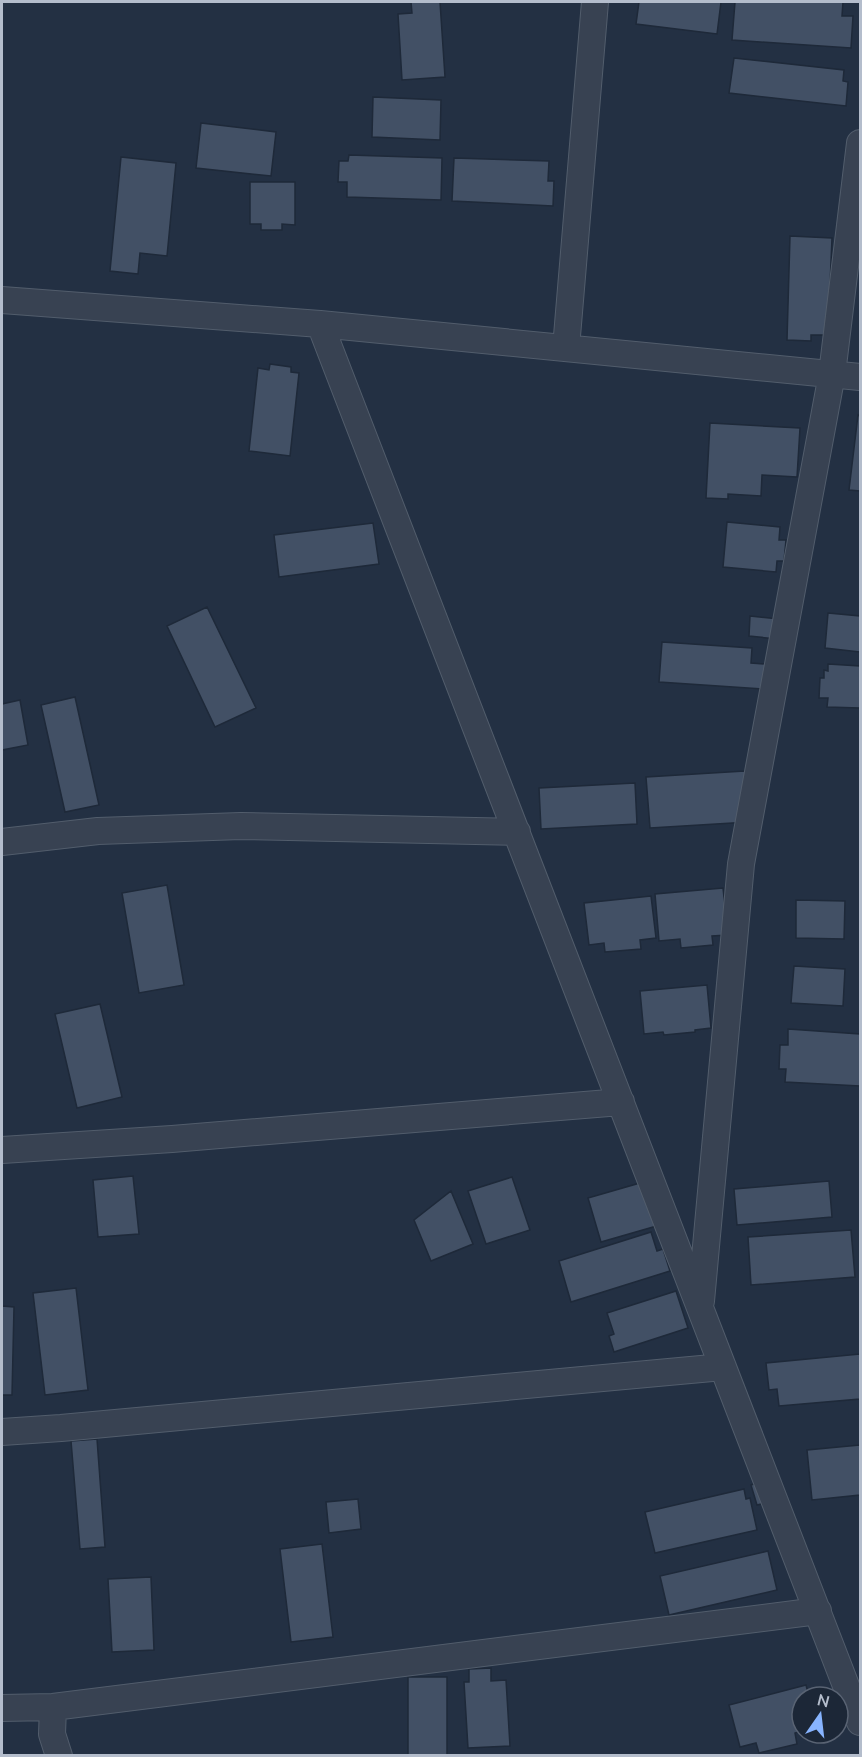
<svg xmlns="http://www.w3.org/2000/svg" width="862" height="1757" viewBox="0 0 862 1757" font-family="'Nunito Sans',sans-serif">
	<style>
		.building { fill: #425065; stroke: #1e2939; stroke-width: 1.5 }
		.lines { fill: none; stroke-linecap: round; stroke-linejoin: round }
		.street-casing { stroke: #525d6c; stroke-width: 28 }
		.street { stroke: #384252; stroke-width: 26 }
	</style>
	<rect width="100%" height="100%" fill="#233043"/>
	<path class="building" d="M 411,2 L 440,2 L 445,77 L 402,80 L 398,14 L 412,13 Z
		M 639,2 L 721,2 L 717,34 L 636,24 Z
		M 735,2 L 843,2 L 842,16 L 853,16 L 851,48 L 732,40 Z
		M 734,58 L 844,70 L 843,81 L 848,82 L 846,106 L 729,93 Z
		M 373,97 L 441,100 L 440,140 L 372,137 Z
		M 201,123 L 276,132 L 271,176 L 196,168 Z
		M 349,155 L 442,158 L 441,200 L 347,197 L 347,182 L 338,182 L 339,161 L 348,161 Z
		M 121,157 L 176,163 L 167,256 L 140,253 L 138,274 L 110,271 Z
		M 454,158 L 549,161 L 548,181 L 554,181 L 553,206 L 452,201 Z
		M 250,182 L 295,182 L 295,225 L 282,224 L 282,230 L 261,230 L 261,224 L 250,224 Z
		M 790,236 L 832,238 L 828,335 L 811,335 L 811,341 L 787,340 Z
		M 270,364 L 291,367 L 291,372 L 299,373 L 290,456 L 249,451 L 258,368 L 269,370 Z
		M 858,415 L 860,416 L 860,491 L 849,490 Z
		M 710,423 L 800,428 L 797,477 L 762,475 L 761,496 L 728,494 L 728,499 L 706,498 Z
		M 727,522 L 780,527 L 779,540 L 786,540 L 784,561 L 777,561 L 776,572 L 723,567 Z
		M 373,523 L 379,564 L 279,577 L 274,535 Z
		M 207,607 L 256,708 L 215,727 L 167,626 Z
		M 828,613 L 860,616 L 860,652 L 825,648 Z
		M 750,616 L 779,619 L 777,639 L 749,636 Z
		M 662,642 L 752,648 L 751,663 L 765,664 L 763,689 L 659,682 Z
		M 828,664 L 860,666 L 860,708 L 827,707 L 828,698 L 819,698 L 820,678 L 824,678 L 824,670 L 828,671 Z
		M 75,697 L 99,805 L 65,812 L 41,705 Z
		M 20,700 L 28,745 L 2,750 L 2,704 Z
		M 745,771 L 749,822 L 650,828 L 646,777 Z
		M 635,783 L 637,824 L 541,829 L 539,788 Z
		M 167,885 L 184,985 L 139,993 L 122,893 Z
		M 723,888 L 728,935 L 712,936 L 713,945 L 681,948 L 680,939 L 659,941 L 655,894 Z
		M 651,896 L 656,938 L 640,940 L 641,949 L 605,952 L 604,943 L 589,945 L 584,903 Z
		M 796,900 L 845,901 L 844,939 L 796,938 Z
		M 794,966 L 845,969 L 843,1006 L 791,1003 Z
		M 707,985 L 711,1028 L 695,1030 L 695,1032 L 664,1035 L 663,1032 L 644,1034 L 640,991 Z
		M 100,1004 L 122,1097 L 77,1108 L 55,1014 Z
		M 788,1029 L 860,1034 L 860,1086 L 785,1082 L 786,1069 L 779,1069 L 780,1045 L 788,1045 Z
		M 133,1176 L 139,1234 L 98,1237 L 93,1180 Z
		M 512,1177 L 530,1230 L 486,1244 L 468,1191 Z
		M 829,1181 L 832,1217 L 737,1225 L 734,1189 Z
		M 640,1183 L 660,1225 L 601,1242 L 588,1198 Z
		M 451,1191 L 473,1244 L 431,1261 L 414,1220 Z
		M 851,1230 L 855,1277 L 751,1285 L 748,1237 Z
		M 651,1232 L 657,1251 L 663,1249 L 670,1271 L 571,1302 L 559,1261 Z
		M 76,1288 L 88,1390 L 45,1395 L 33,1293 Z
		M 676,1291 L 688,1328 L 614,1352 L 609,1336 L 614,1334 L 607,1313 Z
		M 2,1306 L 14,1307 L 12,1395 L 2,1395 Z
		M 860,1354 L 860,1399 L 779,1406 L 777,1389 L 769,1390 L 766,1363 Z
		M 97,1439 L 105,1547 L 80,1549 L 71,1441 Z
		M 860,1445 L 860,1495 L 812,1500 L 807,1450 Z
		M 765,1481 L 770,1502 L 757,1505 L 751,1485 Z
		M 744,1489 L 746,1499 L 750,1498 L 757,1530 L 655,1553 L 645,1512 Z
		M 358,1499 L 361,1529 L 329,1533 L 326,1502 Z
		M 322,1544 L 333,1637 L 291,1642 L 280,1549 Z
		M 768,1551 L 777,1590 L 669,1615 L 660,1576 Z
		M 151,1577 L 154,1650 L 112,1652 L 108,1579 Z
		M 491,1668 L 491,1681 L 506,1680 L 510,1746 L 468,1748 L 464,1682 L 469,1682 L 469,1669 Z
		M 408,1677 L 447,1677 L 447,1756 L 408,1756 Z
		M 806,1685 L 809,1697 L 802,1697 L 802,1731 L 795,1733 L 797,1744 L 759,1753 L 756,1743 L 740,1747 L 729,1705 Z"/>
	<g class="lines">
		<g class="street-casing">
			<path id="street" d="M 2,300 L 320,324 L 860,377
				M 320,324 L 860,1722
				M 566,348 L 595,2
				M 2,842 L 98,831 L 241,826 L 517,832
				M 2,1150 L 172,1139 L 621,1102
				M 701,1301 L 741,864 L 832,374 L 860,143
				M 2,1432 L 61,1428 L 723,1367
				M 53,1707 L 52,1734 L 59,1756
				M 2,1708 L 53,1707 L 818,1611"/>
		</g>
		<use href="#street" class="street"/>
	</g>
	<rect width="862" height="1757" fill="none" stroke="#b4bdcc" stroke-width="6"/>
	<g transform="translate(820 1715) rotate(14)"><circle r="28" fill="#1c2737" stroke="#596373" stroke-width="1.5"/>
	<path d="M0-4.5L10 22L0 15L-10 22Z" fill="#87b4ff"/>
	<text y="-9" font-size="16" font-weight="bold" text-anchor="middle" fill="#b4bdcc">N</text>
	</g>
</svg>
